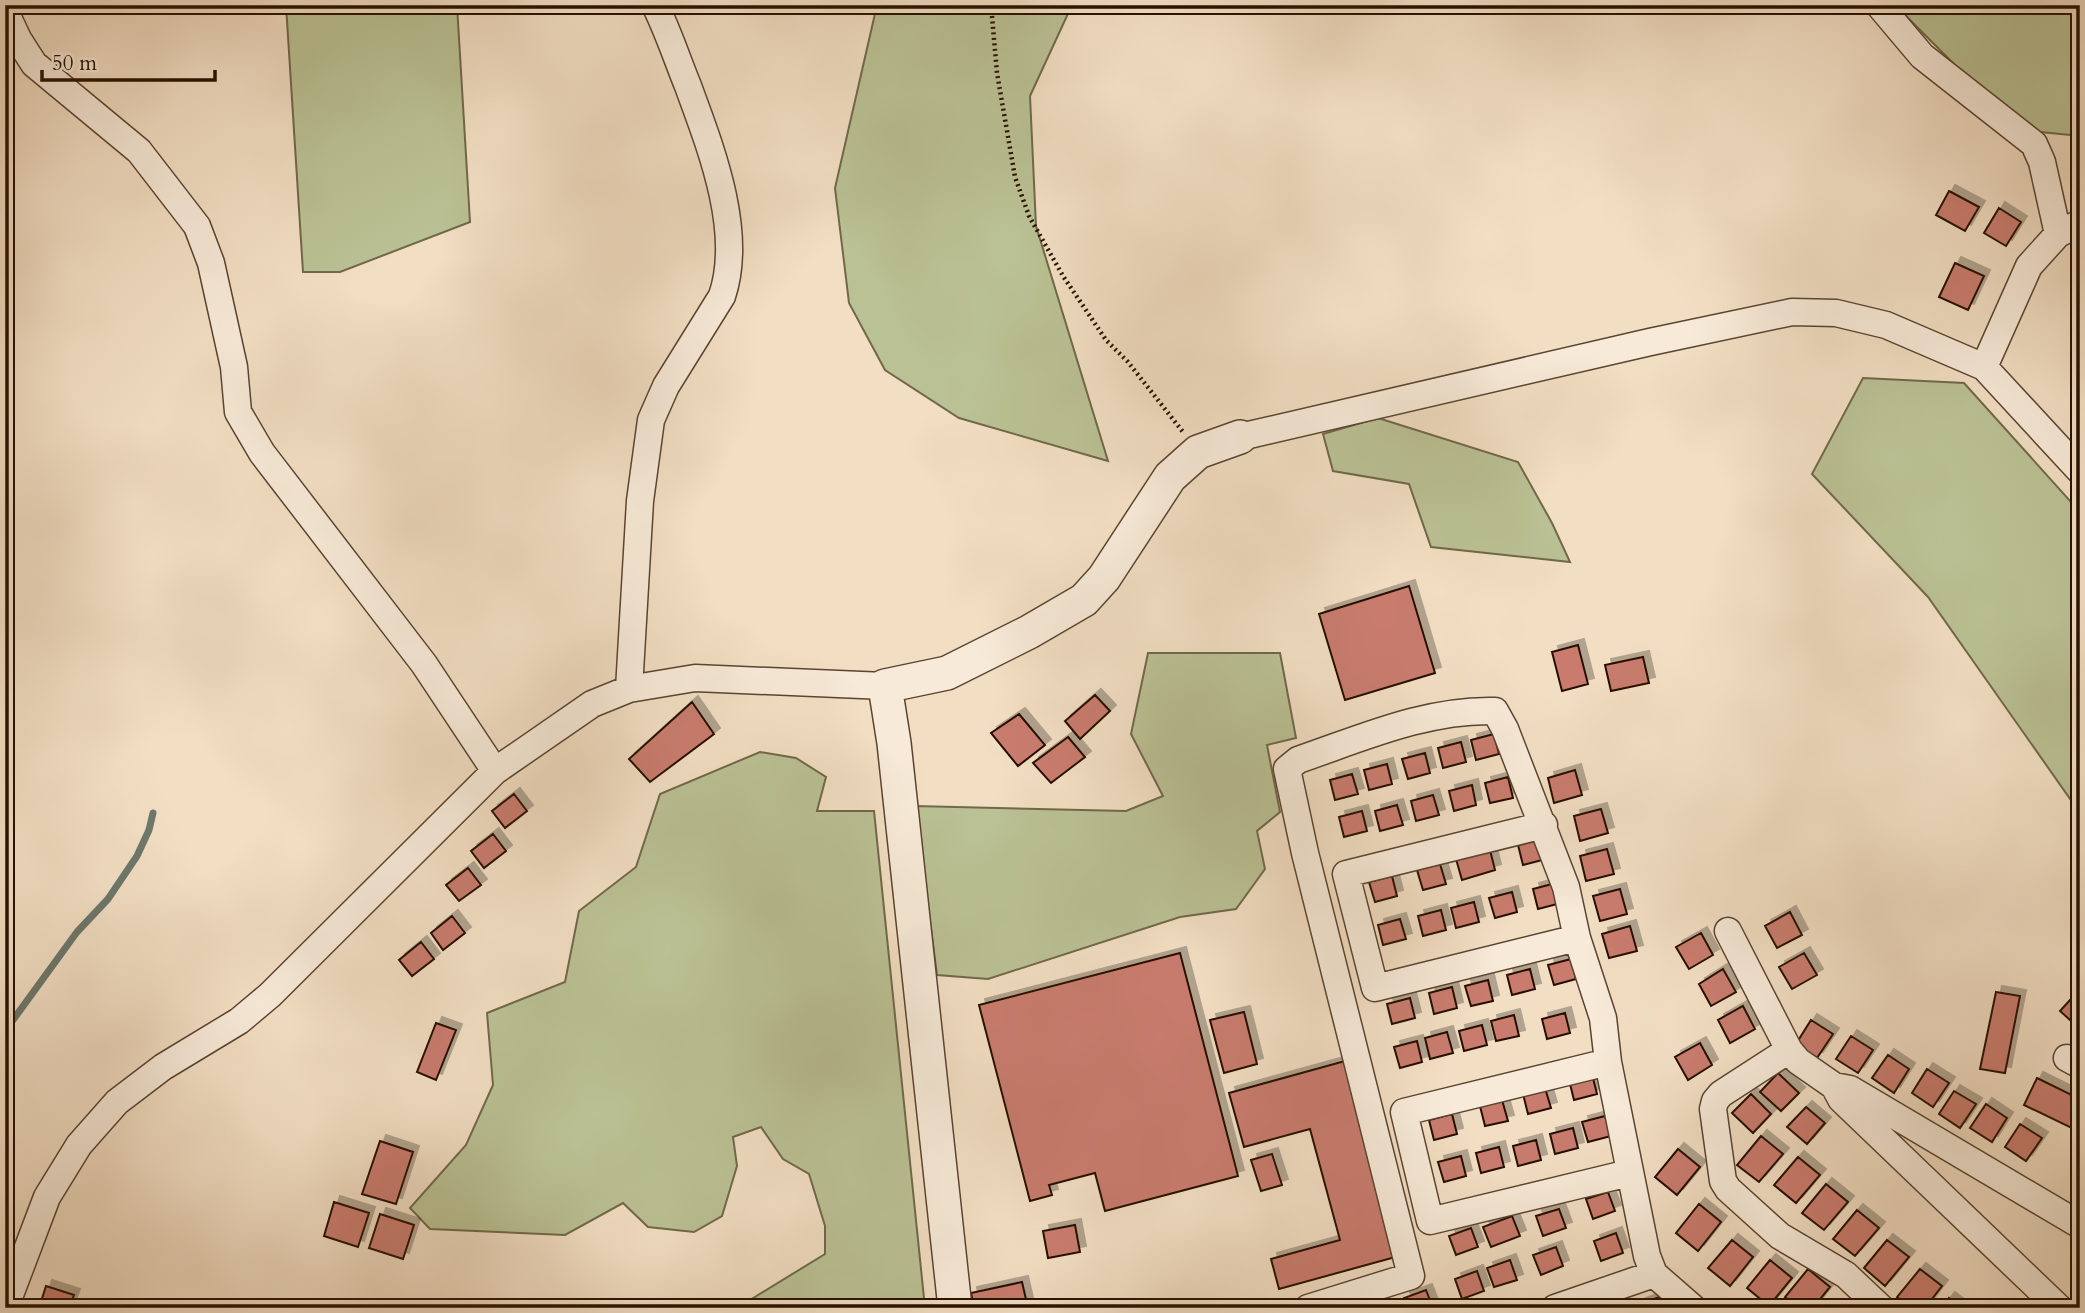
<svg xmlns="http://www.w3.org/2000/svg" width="2085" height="1313" viewBox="0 0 2085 1313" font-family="Cardo,serif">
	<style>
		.green { fill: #bac194; stroke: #70694a; stroke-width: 2 }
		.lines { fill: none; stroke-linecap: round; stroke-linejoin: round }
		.stream { stroke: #6d786c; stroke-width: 7 }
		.building { fill: #c97c6e; stroke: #271100; stroke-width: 2; filter: url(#shadow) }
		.minor-casing { stroke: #5a4431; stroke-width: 29 }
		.tertiary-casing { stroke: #5a4431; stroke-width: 36 }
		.path { stroke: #271100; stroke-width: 4.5; stroke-dasharray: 2 3.5; stroke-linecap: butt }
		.minor { stroke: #f7ead8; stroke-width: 26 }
		.tertiary { stroke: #f7ead8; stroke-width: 33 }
	</style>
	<defs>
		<filter id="shadow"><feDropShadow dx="6" dy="-6" stdDeviation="0" flood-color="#0004"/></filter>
	</defs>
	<rect width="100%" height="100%" fill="#f2dec3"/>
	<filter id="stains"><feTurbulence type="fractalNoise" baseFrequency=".00286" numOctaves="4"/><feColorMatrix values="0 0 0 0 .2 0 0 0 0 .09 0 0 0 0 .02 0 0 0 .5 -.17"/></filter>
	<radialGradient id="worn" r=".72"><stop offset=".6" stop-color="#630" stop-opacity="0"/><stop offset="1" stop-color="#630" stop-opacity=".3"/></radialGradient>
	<path class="green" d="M 286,5 L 457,5 L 470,222 L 340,272 L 303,272 Z
		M 877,5 L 1072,5 L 1030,96 L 1036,226 L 1108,461 L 959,418 L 885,370 L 849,303 L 835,188 Z
		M 1895,5 L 2080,5 L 2080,136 L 2040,132 L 2002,112 Z
		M 5,274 C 13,293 14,332 5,349 Z
		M 1863,378 L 1964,383 L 2080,512 L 2080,813 L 1928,597 L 1812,474 Z
		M 1378,418 L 1518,462 L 1552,523 L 1570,562 L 1431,547 L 1409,484 L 1333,471 L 1323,434 Z
		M 1148,653 L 1280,653 L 1296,738 L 1267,745 L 1280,812 L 1257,831 L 1265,869 L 1236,909 L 1180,917 L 988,979 L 937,975 L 915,806 L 1126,811 L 1163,796 L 1131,734 Z
		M 760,752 L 796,758 L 826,777 L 817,811 L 874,811 L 925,1308 L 737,1308 L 825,1254 L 825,1226 L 809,1174 L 783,1159 L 761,1127 L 733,1137 L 737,1166 L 722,1216 L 694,1232 L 648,1227 L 623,1203 L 565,1235 L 430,1229 L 410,1208 L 466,1145 L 493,1085 L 487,1013 L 565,982 L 579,911 L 636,867 L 660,794 Z"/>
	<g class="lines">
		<path class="stream" d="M 5,1031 L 77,932 L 108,899 L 137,856 L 149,830 L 153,813"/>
	</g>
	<path class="building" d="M 1949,191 L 1979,207 L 1965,231 L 1936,215 Z
		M 1999,208 L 2021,222 L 2006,246 L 1984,233 Z
		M 1955,263 L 1984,276 L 1968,310 L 1939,297 Z
		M 1409,586 L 1435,673 L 1345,700 L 1319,614 Z
		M 1578,645 L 1588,684 L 1562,691 L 1552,652 Z
		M 1643,657 L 1649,683 L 1611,691 L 1605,665 Z
		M 1095,695 L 1110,711 L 1080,739 L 1065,721 Z
		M 692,702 L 714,734 L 650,782 L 629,759 Z
		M 1019,714 L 1045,745 L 1018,766 L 991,733 Z
		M 1494,734 L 1499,754 L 1476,760 L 1471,740 Z
		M 1068,737 L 1085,757 L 1051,783 L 1033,763 Z
		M 1461,742 L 1466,762 L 1443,768 L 1438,748 Z
		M 1425,753 L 1430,773 L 1408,779 L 1402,759 Z
		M 1387,764 L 1392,784 L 1369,790 L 1364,770 Z
		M 1575,770 L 1582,795 L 1554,803 L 1548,778 Z
		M 1352,774 L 1358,794 L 1335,800 L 1330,780 Z
		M 1508,777 L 1513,798 L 1490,803 L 1485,783 Z
		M 1472,785 L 1476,805 L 1454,811 L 1449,791 Z
		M 514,794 L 527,811 L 505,828 L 492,811 Z
		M 1433,795 L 1439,815 L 1416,821 L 1411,801 Z
		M 1397,805 L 1403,825 L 1380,831 L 1375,811 Z
		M 1601,809 L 1608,833 L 1580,841 L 1574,816 Z
		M 1362,811 L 1367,831 L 1344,837 L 1339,817 Z
		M 493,834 L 506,851 L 484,868 L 471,851 Z
		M 1541,839 L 1546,859 L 1523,865 L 1518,845 Z
		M 1607,849 L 1614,874 L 1586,881 L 1580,856 Z
		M 1490,850 L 1495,870 L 1462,880 L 1456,859 Z
		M 1440,864 L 1446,884 L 1423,890 L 1417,870 Z
		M 468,868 L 481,885 L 459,901 L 446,885 Z
		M 1392,876 L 1397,896 L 1375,902 L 1369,882 Z
		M 1556,883 L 1561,903 L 1538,909 L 1533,889 Z
		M 1620,889 L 1627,914 L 1600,921 L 1593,896 Z
		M 1512,892 L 1517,912 L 1495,918 L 1489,898 Z
		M 1474,902 L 1479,922 L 1456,928 L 1451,908 Z
		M 1441,910 L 1446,930 L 1423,936 L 1418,916 Z
		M 1790,912 L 1802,935 L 1777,948 L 1765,926 Z
		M 452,916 L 465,933 L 443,950 L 431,933 Z
		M 1400,919 L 1406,939 L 1383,945 L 1378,925 Z
		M 1630,926 L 1637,951 L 1609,958 L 1602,934 Z
		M 1701,933 L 1713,955 L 1689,969 L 1676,947 Z
		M 421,942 L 434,959 L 412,976 L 399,960 Z
		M 1180,953 L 1238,1176 L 1105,1211 L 1095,1173 L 1049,1185 L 1052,1195 L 1030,1201 L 979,1005 Z
		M 1804,953 L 1817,975 L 1792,989 L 1779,967 Z
		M 1571,959 L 1576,979 L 1554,985 L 1548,965 Z
		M 1530,969 L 1535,989 L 1512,995 L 1507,975 Z
		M 1723,969 L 1736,992 L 1711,1006 L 1699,984 Z
		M 1488,980 L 1493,1001 L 1471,1006 L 1465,986 Z
		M 1452,987 L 1457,1008 L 1434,1014 L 1429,993 Z
		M 2080,989 L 2080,1029 L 2060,1011 Z
		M 1996,992 L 2020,996 L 2005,1073 L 1980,1069 Z
		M 1410,998 L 1415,1018 L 1392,1024 L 1387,1004 Z
		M 1743,1006 L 1755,1029 L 1730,1043 L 1718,1020 Z
		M 1244,1012 L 1257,1064 L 1224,1073 L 1210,1020 Z
		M 1565,1013 L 1570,1033 L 1547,1039 L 1542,1019 Z
		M 1514,1015 L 1519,1036 L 1496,1041 L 1491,1021 Z
		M 1811,1020 L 1833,1034 L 1817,1058 L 1796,1044 Z
		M 436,1023 L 456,1030 L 436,1080 L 417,1072 Z
		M 1482,1025 L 1487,1045 L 1464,1051 L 1459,1031 Z
		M 1447,1032 L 1453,1053 L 1430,1059 L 1425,1038 Z
		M 1851,1036 L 1873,1050 L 1858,1073 L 1836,1059 Z
		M 1417,1041 L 1422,1062 L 1400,1068 L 1394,1047 Z
		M 1700,1043 L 1712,1065 L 1688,1080 L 1675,1057 Z
		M 1888,1055 L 1909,1069 L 1894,1093 L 1872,1078 Z
		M 1345,1061 L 1399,1256 L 1279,1289 L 1271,1259 L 1340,1240 L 1310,1129 L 1244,1147 L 1229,1093 Z
		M 1927,1069 L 1949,1083 L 1933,1107 L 1912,1093 Z
		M 1778,1073 L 1799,1093 L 1781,1111 L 1760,1092 Z
		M 1592,1074 L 1597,1094 L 1574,1100 L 1569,1080 Z
		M 2037,1078 L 2080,1099 L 2080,1132 L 2024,1105 Z
		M 1545,1088 L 1551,1108 L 1528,1114 L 1523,1094 Z
		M 1954,1091 L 1976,1104 L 1960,1128 L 1939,1114 Z
		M 1751,1094 L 1771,1114 L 1753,1133 L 1732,1113 Z
		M 1502,1100 L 1508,1121 L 1485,1126 L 1480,1106 Z
		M 1986,1104 L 2007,1118 L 1992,1142 L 1970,1128 Z
		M 1806,1107 L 1825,1123 L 1807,1144 L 1787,1127 Z
		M 1452,1114 L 1457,1134 L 1434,1140 L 1429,1120 Z
		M 1605,1116 L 1611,1136 L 1588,1142 L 1582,1122 Z
		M 2020,1124 L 2042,1138 L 2026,1161 L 2005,1147 Z
		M 1573,1128 L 1578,1148 L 1555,1154 L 1550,1134 Z
		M 1761,1136 L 1783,1154 L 1759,1182 L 1737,1165 Z
		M 1536,1140 L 1541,1160 L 1518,1166 L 1513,1146 Z
		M 380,1141 L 413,1152 L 396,1204 L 362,1194 Z
		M 1499,1147 L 1504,1167 L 1481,1173 L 1476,1153 Z
		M 1678,1149 L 1700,1167 L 1677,1195 L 1655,1177 Z
		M 1272,1154 L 1282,1185 L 1261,1191 L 1251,1160 Z
		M 1461,1156 L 1466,1176 L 1444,1182 L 1438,1162 Z
		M 1798,1157 L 1820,1175 L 1796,1203 L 1774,1185 Z
		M 1826,1184 L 1848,1202 L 1824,1230 L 1802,1213 Z
		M 1608,1192 L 1615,1211 L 1593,1219 L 1586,1199 Z
		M 334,1202 L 369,1213 L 358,1247 L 324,1236 Z
		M 1699,1204 L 1721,1222 L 1698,1251 L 1676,1233 Z
		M 1559,1209 L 1566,1228 L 1543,1236 L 1536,1216 Z
		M 1857,1210 L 1879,1228 L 1855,1256 L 1833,1239 Z
		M 380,1214 L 414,1225 L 403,1259 L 369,1248 Z
		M 1512,1216 L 1520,1236 L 1491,1247 L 1483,1227 Z
		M 1075,1225 L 1080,1252 L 1048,1258 L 1043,1231 Z
		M 1471,1228 L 1478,1247 L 1456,1255 L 1449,1236 Z
		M 1616,1233 L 1623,1253 L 1601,1261 L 1594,1241 Z
		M 1732,1240 L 1753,1257 L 1730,1286 L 1708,1268 Z
		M 1887,1240 L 1909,1257 L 1885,1286 L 1864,1268 Z
		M 1556,1247 L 1563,1266 L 1541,1275 L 1533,1255 Z
		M 1510,1260 L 1517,1280 L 1494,1287 L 1487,1268 Z
		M 1770,1260 L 1792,1278 L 1769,1306 L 1747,1288 Z
		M 1808,1269 L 1830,1287 L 1813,1308 L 1798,1308 L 1785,1297 Z
		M 1920,1269 L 1942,1286 L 1925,1308 L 1910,1308 L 1897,1297 Z
		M 1477,1271 L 1484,1291 L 1462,1299 L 1455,1279 Z
		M 1022,1282 L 1028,1308 L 974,1308 L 971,1293 Z
		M 46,1286 L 74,1295 L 69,1308 L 39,1308 Z
		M 1426,1290 L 1433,1308 L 1408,1308 L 1404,1298 Z
		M 1662,1296 L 1667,1308 L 1642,1308 L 1640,1304 Z
		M 1949,1298 L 1962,1308 L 1941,1308 Z"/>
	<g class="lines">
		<g class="minor-casing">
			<path id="minor" d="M 1879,5 L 1922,56 L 2034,144 L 2042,162 L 2058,234
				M 5,11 L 18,39 L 34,64 L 139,151 L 197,226 L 211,263 L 234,367 L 238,412 L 262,453 L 424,664 L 495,771
				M 1984,367 L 2029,266 L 2058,234 L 2080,223
				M 1240,437 L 1650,342 L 1792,312 L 1836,313 L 1886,325 L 1984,367 L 2080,471
				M 629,689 L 640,501 L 651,420 L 666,386 L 722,296 C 744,231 710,146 688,86 C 677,59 668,31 655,5
				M 1544,825 L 1346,874 L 1375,988 L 1577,938
				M 1728,931 L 1789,1050 L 1798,1061 L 1834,1086
				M 1789,1050 L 1721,1094 L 1715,1101 L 1713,1109 L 1723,1181 L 1728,1189 L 1780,1236 L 1846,1275 L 1881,1308
				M 2067,1058 L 2080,1065
				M 1608,1062 L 1404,1112 L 1430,1221 L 1629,1173
				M 5,1308 L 47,1197 L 79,1145 L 117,1102 L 163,1067 L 239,1021 L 270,995 L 495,771 L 592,704 L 629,689 L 695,678 L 885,686
				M 1308,1308 L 1411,1276 L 1305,853 L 1287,769 L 1298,760 C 1362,738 1427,709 1495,711 L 1505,729 L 1566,887 L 1577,938 L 1603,1018 L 1608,1062 L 1647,1256 L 1654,1274 L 1693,1308
				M 1555,1308 L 1654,1274
				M 2059,1308 L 1841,1099 L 1834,1086 L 1850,1089 L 2080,1225"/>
		</g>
		<g class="tertiary-casing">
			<path id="tertiary" d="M 955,1308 L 894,743 L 885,686 L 947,673 L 1029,632 L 1084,600 L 1104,578 L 1170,477 L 1198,452 L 1240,437"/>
		</g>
		<path class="path" d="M 991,5 L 997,73 L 1015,177 L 1029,216 L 1063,276 L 1106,340 L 1128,362 L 1183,432"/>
		<use href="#minor" class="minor"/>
		<use href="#tertiary" class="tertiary"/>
	</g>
	<rect width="2085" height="1313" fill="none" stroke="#f2dec3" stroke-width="28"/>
	<rect x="7" y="7" width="2071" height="1299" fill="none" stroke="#271100" stroke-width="3.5"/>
	<rect x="14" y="14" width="2057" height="1285" fill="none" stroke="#271100" stroke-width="2"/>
	<path d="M42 70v10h173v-10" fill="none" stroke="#271100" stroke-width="3.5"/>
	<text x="52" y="70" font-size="21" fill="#271100" stroke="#f7ead8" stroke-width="5" paint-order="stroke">50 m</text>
	<rect width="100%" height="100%" filter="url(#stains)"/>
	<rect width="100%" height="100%" fill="url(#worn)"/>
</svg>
